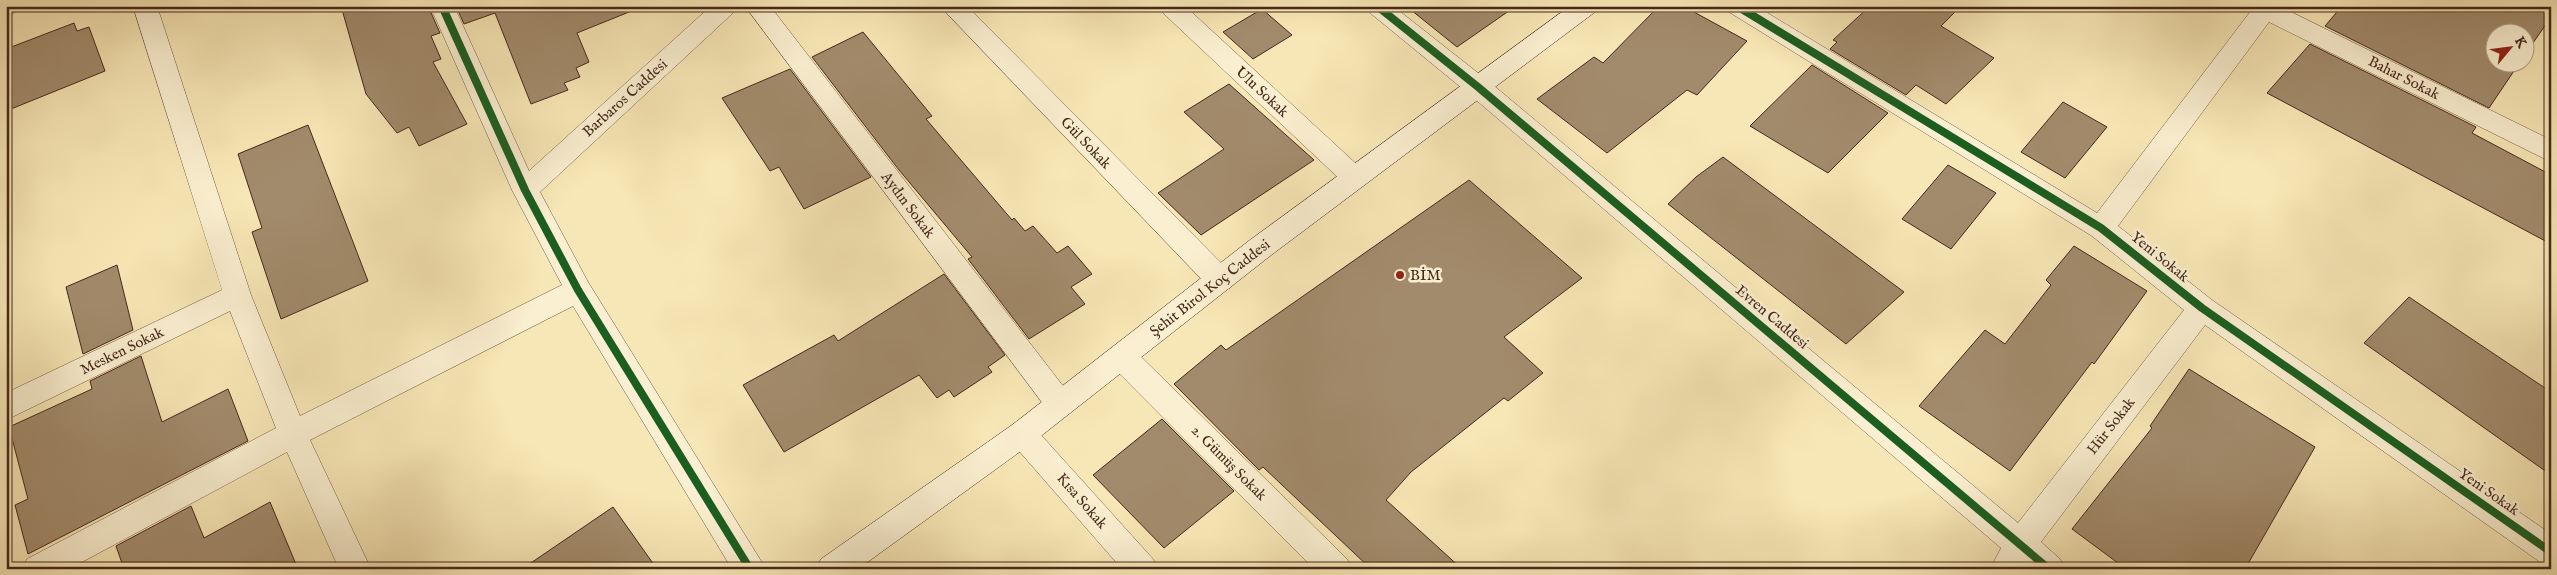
<svg xmlns="http://www.w3.org/2000/svg" width="2557" height="575" viewBox="0 0 2557 575" font-family="'IM FELL English',serif">
	<style>
		.building { fill: #a28b6c; stroke: #45281c }
		.lines { fill: none; stroke-linecap: round; stroke-linejoin: round }
		.street-casing { stroke: #725842; stroke-width: 1 }
		.secondary-casing { stroke: #45281c; stroke-width: 1 }
		.street { fill: #faefd0; fill-rule: evenodd }
		.secondary { fill: #faefd0; fill-rule: evenodd }
		.cycleway-casing { stroke: #faefd0; stroke-width: 11 }
		.cycleway { stroke: #1b5e20; stroke-width: 8 }
		.poi-dot { fill: #8f2418; stroke: #faefd0; stroke-width: 2 }
		.labels { text-anchor: middle; dominant-baseline: central; stroke-width: 5; stroke-linejoin: round; paint-order: stroke }
		.street-label { font-size: 15px; fill: #45281c; stroke: #faefd0 }
		.poi-label { font-size: 15px; fill: #45281c; stroke: #faefd0; text-anchor: start }
	</style>
	<rect width="100%" height="100%" fill="#f8e7b6"/>
	<filter id="stains"><feTurbulence type="fractalNoise" baseFrequency=".004" numOctaves="4"/><feColorMatrix values="0 0 0 0 .2 0 0 0 0 .09 0 0 0 0 .02 0 0 0 .5 -.17"/></filter>
	<radialGradient id="worn" r=".72"><stop offset=".6" stop-color="#630" stop-opacity="0"/><stop offset="1" stop-color="#630" stop-opacity=".3"/></radialGradient>
	<path class="building" d="M 341,6 L 428,6 L 440,33 L 431,36 L 441,59 L 433,62 L 467,124 L 419,146 L 409,127 L 397,133 L 366,94 Z
		M 456,6 L 639,6 L 639,8 L 577,33 L 589,62 L 576,68 L 580,77 L 564,83 L 568,90 L 531,104 L 495,13 L 464,24 Z
		M 1406,6 L 1516,6 L 1457,47 Z
		M 1659,6 L 1683,6 L 1747,41 L 1697,95 L 1687,90 L 1607,153 L 1537,99 L 1594,57 L 1603,63 Z
		M 1870,6 L 1961,6 L 1941,26 L 1994,58 L 1946,104 L 1916,85 L 1906,95 L 1830,49 L 1837,42 L 1833,40 Z
		M 2342,6 L 2551,6 L 2551,17 L 2524,56 L 2524,32 L 2494,32 L 2494,62 L 2520,62 L 2489,108 L 2325,26 Z
		M 1262,9 L 1292,35 L 1253,59 L 1223,32 Z
		M 74,23 L 77,31 L 89,27 L 105,71 L 6,111 L 6,49 Z
		M 863,32 L 932,116 L 926,119 L 1012,220 L 1014,218 L 1025,231 L 1033,226 L 1057,253 L 1068,246 L 1092,274 L 1071,287 L 1085,304 L 1029,339 L 968,259 L 972,257 L 899,170 L 812,57 Z
		M 2310,44 L 2476,127 L 2472,133 L 2551,175 L 2551,244 L 2267,93 Z
		M 1812,65 L 1888,113 L 1828,173 L 1750,126 Z
		M 790,69 L 871,177 L 804,209 L 779,167 L 770,171 L 722,98 Z
		M 1229,84 L 1314,160 L 1201,235 L 1158,193 L 1224,149 L 1184,112 Z
		M 2063,102 L 2107,127 L 2065,178 L 2021,152 Z
		M 308,125 L 368,281 L 281,319 L 252,232 L 262,228 L 238,154 Z
		M 1723,157 L 1904,292 L 1846,344 L 1668,204 L 1696,177 Z
		M 1948,165 L 1996,193 L 1951,249 L 1902,219 Z
		M 1469,180 L 1582,278 L 1504,337 L 1543,373 L 1508,401 L 1504,398 L 1411,472 L 1386,500 L 1462,569 L 1371,569 L 1263,467 L 1259,470 L 1174,384 L 1221,345 L 1226,350 Z
		M 2074,246 L 2147,291 L 2094,364 L 2092,362 L 2010,471 L 1919,406 L 1985,330 L 2005,344 L 2051,285 L 2046,280 Z
		M 117,265 L 133,330 L 83,354 L 66,287 Z
		M 944,274 L 1005,355 L 988,367 L 992,372 L 954,397 L 949,390 L 937,398 L 919,375 L 784,452 L 743,385 L 834,335 L 838,341 Z
		M 2409,297 L 2551,392 L 2551,475 L 2364,343 Z
		M 141,356 L 162,422 L 228,389 L 248,441 L 28,554 L 15,505 L 28,499 L 9,427 L 92,389 L 90,381 Z
		M 2189,369 L 2315,447 L 2245,569 L 2126,569 L 2072,529 L 2152,428 L 2150,426 Z
		M 1162,419 L 1234,491 L 1164,548 L 1093,475 Z
		M 270,502 L 298,569 L 124,569 L 116,546 L 191,506 L 204,538 Z
		M 613,507 L 657,569 L 522,569 Z"/>
	<g class="lines">
		<g class="street-casing">
			<path id="street" d="M 6,6 L 19,6 L 14,13 L 6,15 Z
				M 133,6 L 157,6 L 251,295 L 300,416 L 562,285 L 512,190 L 430,6 L 454,6 L 529,171 L 711,6 L 738,6 L 734,12 L 540,192 L 588,282 L 766,569 L 732,569 L 573,306 L 310,440 L 371,569 L 339,569 L 287,452 L 69,569 L 22,569 L 27,559 L 276,428 L 230,311 L 6,420 L 6,393 L 222,290 Z
				M 745,6 L 770,6 L 1070,395 L 1075,404 L 1070,413 L 1060,417 L 1050,413 Z
				M 940,6 L 967,6 L 1230,272 L 1234,280 L 1230,288 L 1220,291 L 1210,288 Z
				M 1158,6 L 1185,6 L 1364,171 L 1368,178 L 1364,185 L 1355,188 L 1346,185 L 1162,12 Z
				M 1365,6 L 1393,6 L 1487,80 L 2018,523 L 2184,310 L 2092,236 L 1729,12 L 1725,6 L 1756,6 L 2097,213 L 2250,12 L 2246,6 L 2279,6 L 2551,140 L 2551,162 L 2269,22 L 2118,226 L 2212,300 L 2551,534 L 2551,566 L 2540,562 L 2205,325 L 2041,542 L 2060,559 L 2065,569 L 1990,569 L 2001,548 L 1469,94 L 1369,12 Z
				M 1122,345 L 1132,348 L 1347,559 L 1352,569 L 1314,569 L 1112,366 L 1108,357 L 1112,348 Z
				M 1022,421 L 1032,425 L 1153,559 L 1158,569 L 1122,569 L 1012,443 L 1007,434 L 1012,425 Z"/>
		</g>
		<g class="secondary-casing">
			<path id="secondary" d="M 1570,6 L 1599,6 L 1595,12 L 1270,256 L 1032,443 L 858,569 L 816,569 L 821,559 L 1012,425 L 1250,240 Z"/>
		</g>
		<use href="#street" class="street"/>
		<use href="#secondary" class="secondary"/>
		<g class="cycleway-casing">
			<path id="cycleway" d="M 442,6 L 525,190 L 578,290 L 750,569
				M 1377,6 L 1478,87 L 2049,569
				M 1737,6 L 2101,228 L 2202,308 L 2551,552"/>
		</g>
		<use href="#cycleway" class="cycleway"/>
	</g>
	<circle class="poi-dot" cx="1400" cy="275" r="5"/>
	<g class="labels">
		<g class="street-label">
			<text transform="translate(2404 78) rotate(27)">Bahar Sokak</text>
			<text transform="translate(1262 92) rotate(43)">Ulu Sokak</text>
			<text transform="translate(625 98) rotate(-42)">Barbaros Caddesi</text>
			<text transform="translate(1086 143) rotate(46)">Gül Sokak</text>
			<text transform="translate(908 205) rotate(53)">Aydın Sokak</text>
			<text transform="translate(2160 257) rotate(39)">Yeni Sokak</text>
			<text transform="translate(1210 288) rotate(-38)">Şehit Birol Koç Caddesi</text>
			<text transform="translate(1772 317) rotate(40)">Evren Caddesi</text>
			<text transform="translate(122 351) rotate(-26)">Mesken Sokak</text>
			<text transform="translate(2111 426) rotate(-52)">Hür Sokak</text>
			<text transform="translate(1229 463) rotate(45)">2. Gümüş Sokak</text>
			<text transform="translate(2489 492) rotate(35)">Yeni Sokak</text>
			<text transform="translate(1082 501) rotate(49)">Kısa Sokak</text>
		</g>
		<g class="poi-label">
			<text x="1410" y="275">BİM</text>
		</g>
	</g>
	<rect width="2557" height="575" fill="none" stroke="#f8e7b6" stroke-width="25"/>
	<rect x="8" y="8" width="2542" height="560" fill="none" stroke="#45281c" stroke-width="2.5"/>
	<rect x="12" y="12" width="2532" height="550" fill="none" stroke="#45281c"/>
	<g transform="translate(2510 48) rotate(61)"><circle r="24" fill="#faefd0" stroke="#b29f88"/>
	<path d="M0-4L9 19L0 12L-9 19Z" fill="#8f2418"/>
	<text y="-8" font-size="14" font-weight="bold" text-anchor="middle" fill="#45281c">K</text>
	</g>
	<rect width="100%" height="100%" filter="url(#stains)"/>
	<rect width="100%" height="100%" fill="url(#worn)"/>
</svg>
